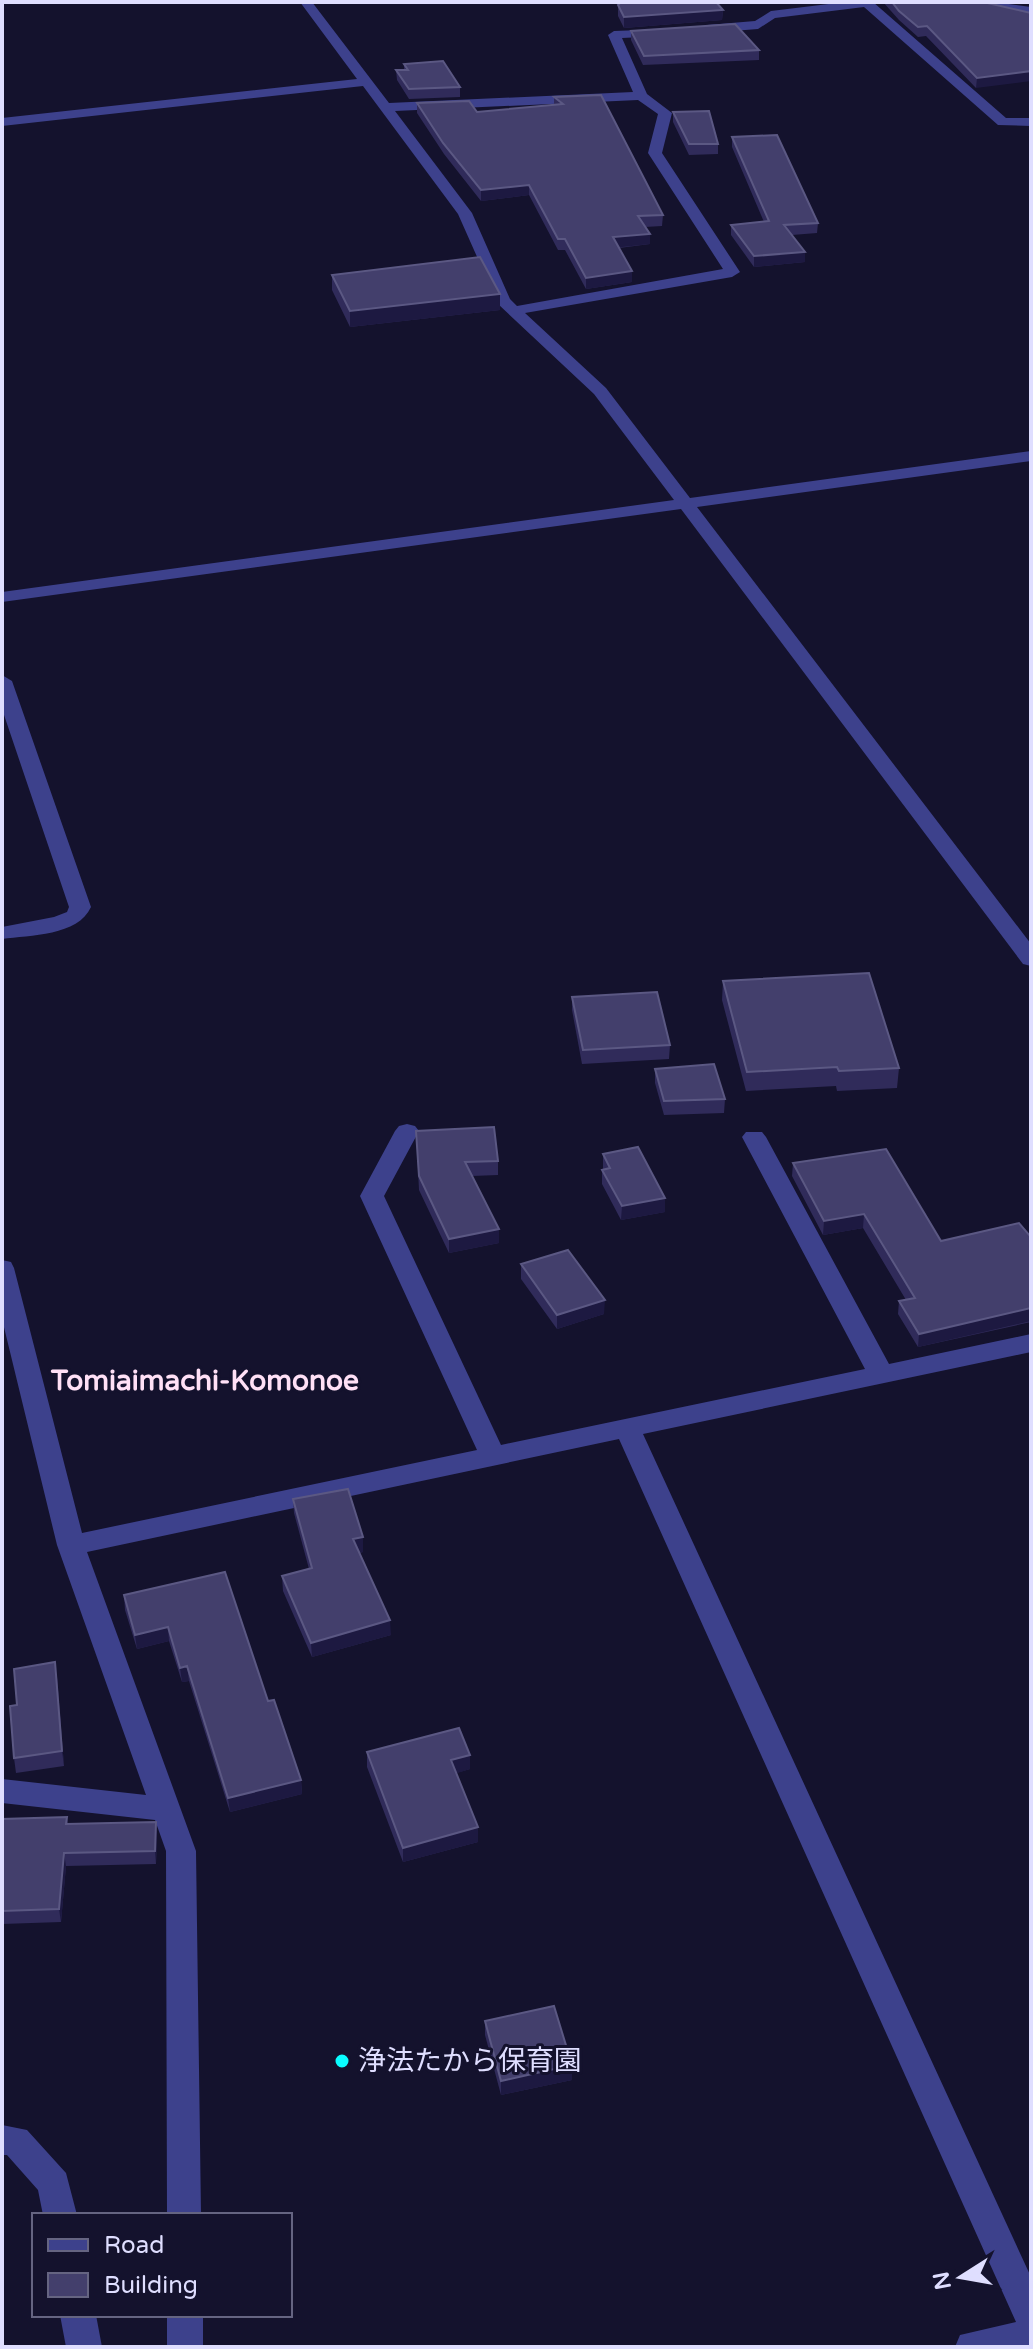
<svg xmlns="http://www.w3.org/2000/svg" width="1033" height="2349" viewBox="0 0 1033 2349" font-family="'Varela Round','Noto Sans JP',sans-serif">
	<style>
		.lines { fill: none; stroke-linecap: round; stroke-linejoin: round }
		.minor { fill: #3d418c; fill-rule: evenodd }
		.wall { fill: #302b5a }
		.shaded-wall { fill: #1d1941 }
		.building { fill: #433f6c; stroke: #5b5883; stroke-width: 2 }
		.poi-dot { fill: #0afcff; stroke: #14122d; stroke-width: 3 }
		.labels { text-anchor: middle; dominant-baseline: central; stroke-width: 6; stroke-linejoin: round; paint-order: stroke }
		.quarter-label { font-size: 28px; font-weight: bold; fill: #ffe0f6; stroke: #14122d }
		.near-poi-label { font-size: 28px; fill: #dfdeff; stroke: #14122d; text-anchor: start }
	</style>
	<rect width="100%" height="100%" fill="#14122d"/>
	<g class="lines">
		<path class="minor" d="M 300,2 L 312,2 L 389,103 L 633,92 L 608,35 L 614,31 L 667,29 L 669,32 L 663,36 L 622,38 L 647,94 L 672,113 L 662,153 L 740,272 L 732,277 L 525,313 L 606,388 L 690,498 L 1031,451 L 1031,461 L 697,507 L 1031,944 L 1031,966 L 1023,964 L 681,509 L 2,602 L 2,592 L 674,500 L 594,394 L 498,304 L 458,214 L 363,86 L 2,126 L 2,118 L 357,79 ZM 638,100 L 658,114 L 648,153 L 723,269 L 517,306 L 510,299 L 472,213 L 395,111 Z
			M 845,2 L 873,2 L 1006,118 L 1031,118 L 1031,126 L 998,125 L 864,7 L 775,18 L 758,29 L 707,33 L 701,29 L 707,25 L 755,21 L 771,11 Z
			M 962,2 L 994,2 L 1031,7 L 1031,15 L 968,6 Z
			M 2,675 L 12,681 L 91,907 C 78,936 30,935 2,939 L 2,927 L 54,917 L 67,912 L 69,907 L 2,709 Z
			M 407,1124 L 415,1126 L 419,1131 L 384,1196 L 501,1445 L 865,1369 L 742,1137 L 746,1132 L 762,1132 L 766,1137 L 889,1364 L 1031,1334 L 1031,1352 L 643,1434 L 1031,2277 L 1031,2347 L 955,2347 L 960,2335 L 1016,2322 L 619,1439 L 87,1552 L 196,1851 L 201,2215 L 167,2215 L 166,1851 L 155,1820 L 2,1803 L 2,1779 L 146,1795 L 57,1545 L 2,1319 L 2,1260 L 11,1262 L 14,1268 L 82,1533 L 477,1450 L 360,1196 L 395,1131 L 399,1126 Z
			M 2,2125 L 27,2130 L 66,2173 L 77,2215 L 43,2215 L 38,2190 L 7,2155 L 2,2155 Z
			M 60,2315 L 96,2315 L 102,2347 L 66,2347 Z
			M 167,2315 L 203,2315 L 203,2347 L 167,2347 Z"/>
	</g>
	<path class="wall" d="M 883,2 L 983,2 L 1031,13 L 976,88 L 926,36 L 918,37 L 899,20 Z
		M 618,5 L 723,10 L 722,20 L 624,28 L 618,16 Z
		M 631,31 L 759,50 L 759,60 L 643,65 L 631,40 Z
		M 404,64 L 460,87 L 460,97 L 409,99 L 397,80 L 396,70 L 404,70 Z
		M 601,95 L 663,215 L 662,226 L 645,227 L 650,244 L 619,248 L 632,282 L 586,289 L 565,250 L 558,250 L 529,195 L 481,201 L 444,154 L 417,113 L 417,103 L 477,112 L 554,105 L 554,97 Z
		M 673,112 L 718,144 L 718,154 L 689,155 L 673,122 Z
		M 732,137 L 818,223 L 817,233 L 792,235 L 805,262 L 754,267 L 731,235 L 731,225 L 764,222 L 732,147 Z
		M 332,275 L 500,310 L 350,327 L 332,290 Z
		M 723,981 L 899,1068 L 897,1088 L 837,1091 L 836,1086 L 746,1091 L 722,1000 Z
		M 572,997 L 670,1045 L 669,1059 L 582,1064 L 572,1010 Z
		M 655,1069 L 725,1099 L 724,1113 L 664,1115 L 655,1083 Z
		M 416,1131 L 498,1161 L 498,1175 L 472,1176 L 499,1243 L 449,1253 L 419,1190 Z
		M 603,1154 L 665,1212 L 621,1220 L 602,1184 L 602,1170 L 603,1169 Z
		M 793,1163 L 941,1241 L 1031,1237 L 1031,1322 L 918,1347 L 898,1314 L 899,1301 L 906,1300 L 863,1228 L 823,1235 L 792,1176 Z
		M 521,1264 L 604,1314 L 557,1329 L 521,1279 Z
		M 293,1499 L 363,1537 L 363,1552 L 359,1553 L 391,1635 L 312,1657 L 283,1591 L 282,1576 L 309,1569 L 294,1513 Z
		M 124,1595 L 268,1701 L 301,1780 L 302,1794 L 230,1812 L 189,1681 L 182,1682 L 169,1641 L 137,1649 L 125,1610 Z
		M 57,1677 L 64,1766 L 16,1773 L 14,1758 L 17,1705 Z
		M 367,1752 L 470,1769 L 456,1773 L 478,1827 L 478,1842 L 403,1862 L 367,1767 Z
		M 67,1817 L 68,1824 L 156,1822 L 157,1835 L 156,1864 L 66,1866 L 61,1922 L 2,1924 L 2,1819 Z
		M 485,2021 L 572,2065 L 572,2080 L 501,2095 L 485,2035 Z"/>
	<path class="shaded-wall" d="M 723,10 L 722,20 L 624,28 L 624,17 Z
		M 1031,71 L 1031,81 L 976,88 L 977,78 Z
		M 529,185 L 529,195 L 481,201 L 481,190 Z
		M 650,234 L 650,244 L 613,248 L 613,237 Z
		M 805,252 L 805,262 L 754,267 L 754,256 Z
		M 632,271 L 632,282 L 586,289 L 586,278 Z
		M 500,294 L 500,310 L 350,327 L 350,311 Z
		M 665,1198 L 665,1212 L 621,1220 L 622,1206 Z
		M 864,1214 L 863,1228 L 823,1235 L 824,1221 Z
		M 499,1229 L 499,1243 L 449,1253 L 449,1239 Z
		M 605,1300 L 604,1314 L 557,1329 L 557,1315 Z
		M 1031,1308 L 1031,1321 L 918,1347 L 919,1334 Z
		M 363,1537 L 363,1552 L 353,1554 L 353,1539 Z
		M 390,1620 L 391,1635 L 312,1657 L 311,1643 Z
		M 168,1627 L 169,1641 L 137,1649 L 135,1635 Z
		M 55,1662 L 57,1677 L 64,1766 L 62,1751 Z
		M 187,1666 L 189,1681 L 182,1682 L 180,1668 Z
		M 470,1755 L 470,1769 L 451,1775 L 451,1760 Z
		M 301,1780 L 302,1794 L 230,1812 L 228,1798 Z
		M 156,1822 L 157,1835 L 156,1864 L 155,1851 Z
		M 478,1827 L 478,1842 L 403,1862 L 403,1848 Z
		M 64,1853 L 66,1866 L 61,1922 L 59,1909 Z
		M 572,2065 L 572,2080 L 501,2095 L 501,2081 Z"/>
	<path class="building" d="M 621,2 L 716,2 L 723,10 L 624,17 L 618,5 Z
		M 892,2 L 983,2 L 1031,13 L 1031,71 L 977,78 L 927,26 L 918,27 L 899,11 Z
		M 735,24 L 759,50 L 644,56 L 631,31 Z
		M 443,61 L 460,87 L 409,89 L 396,70 L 408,70 L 404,64 Z
		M 601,95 L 663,215 L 638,216 L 650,234 L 613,237 L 632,271 L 586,278 L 565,239 L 558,239 L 529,185 L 481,190 L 443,143 L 417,103 L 469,101 L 477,112 L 563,104 L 554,97 Z
		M 709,111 L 718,144 L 689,144 L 673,112 Z
		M 777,135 L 818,223 L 784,225 L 805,252 L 754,256 L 731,225 L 769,221 L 732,137 Z
		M 480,257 L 500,294 L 350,311 L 332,275 Z
		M 869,973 L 899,1068 L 839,1071 L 837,1067 L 747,1072 L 723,981 Z
		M 657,992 L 670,1045 L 583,1050 L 572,997 Z
		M 714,1064 L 725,1099 L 664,1101 L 655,1069 Z
		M 494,1127 L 498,1161 L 465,1162 L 499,1229 L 449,1239 L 419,1176 L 416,1131 Z
		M 638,1147 L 665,1198 L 622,1206 L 602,1170 L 610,1168 L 603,1154 Z
		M 886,1149 L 941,1241 L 1019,1223 L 1031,1237 L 1031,1308 L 919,1334 L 899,1301 L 915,1298 L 864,1214 L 824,1221 L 793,1163 Z
		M 568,1250 L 605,1300 L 557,1315 L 521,1264 Z
		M 348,1489 L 363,1537 L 353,1539 L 390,1620 L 311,1643 L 282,1576 L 312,1568 L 293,1499 Z
		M 225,1572 L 268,1701 L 274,1700 L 301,1780 L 228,1798 L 187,1666 L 180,1668 L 168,1627 L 135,1635 L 124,1595 Z
		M 55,1662 L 62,1751 L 14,1758 L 10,1706 L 17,1705 L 14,1669 Z
		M 459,1728 L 470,1755 L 451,1760 L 478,1827 L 403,1848 L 367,1752 Z
		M 67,1817 L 66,1824 L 156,1822 L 155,1851 L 64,1853 L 59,1909 L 2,1911 L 2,1819 Z
		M 554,2006 L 572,2065 L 501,2081 L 485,2021 Z"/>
	<circle class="poi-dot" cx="342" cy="2061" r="8"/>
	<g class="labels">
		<g class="quarter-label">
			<text x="205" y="1381">Tomiaimachi-Komonoe</text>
		</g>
		<g class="near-poi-label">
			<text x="358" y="2061">浄法たから保育園</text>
		</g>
	</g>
	<rect width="1033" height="2349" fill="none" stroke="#dfdeff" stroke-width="8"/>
	<rect x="32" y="2213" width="260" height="104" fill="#14122d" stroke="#656481" stroke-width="2"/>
	<rect x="48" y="2239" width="40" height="12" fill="#3d418c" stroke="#656481" stroke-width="2"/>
	<text x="104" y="2253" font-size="24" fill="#dfdeff">Road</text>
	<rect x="48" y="2273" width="40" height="24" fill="#433f6c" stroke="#656481" stroke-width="2"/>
	<text x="104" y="2293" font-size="24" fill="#dfdeff">Building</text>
	<g transform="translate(961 2277) rotate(259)" stroke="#14122d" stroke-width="6" paint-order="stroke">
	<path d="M0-6L14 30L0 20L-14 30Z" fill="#dfdeff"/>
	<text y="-12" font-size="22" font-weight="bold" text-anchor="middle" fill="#dfdeff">N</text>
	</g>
</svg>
